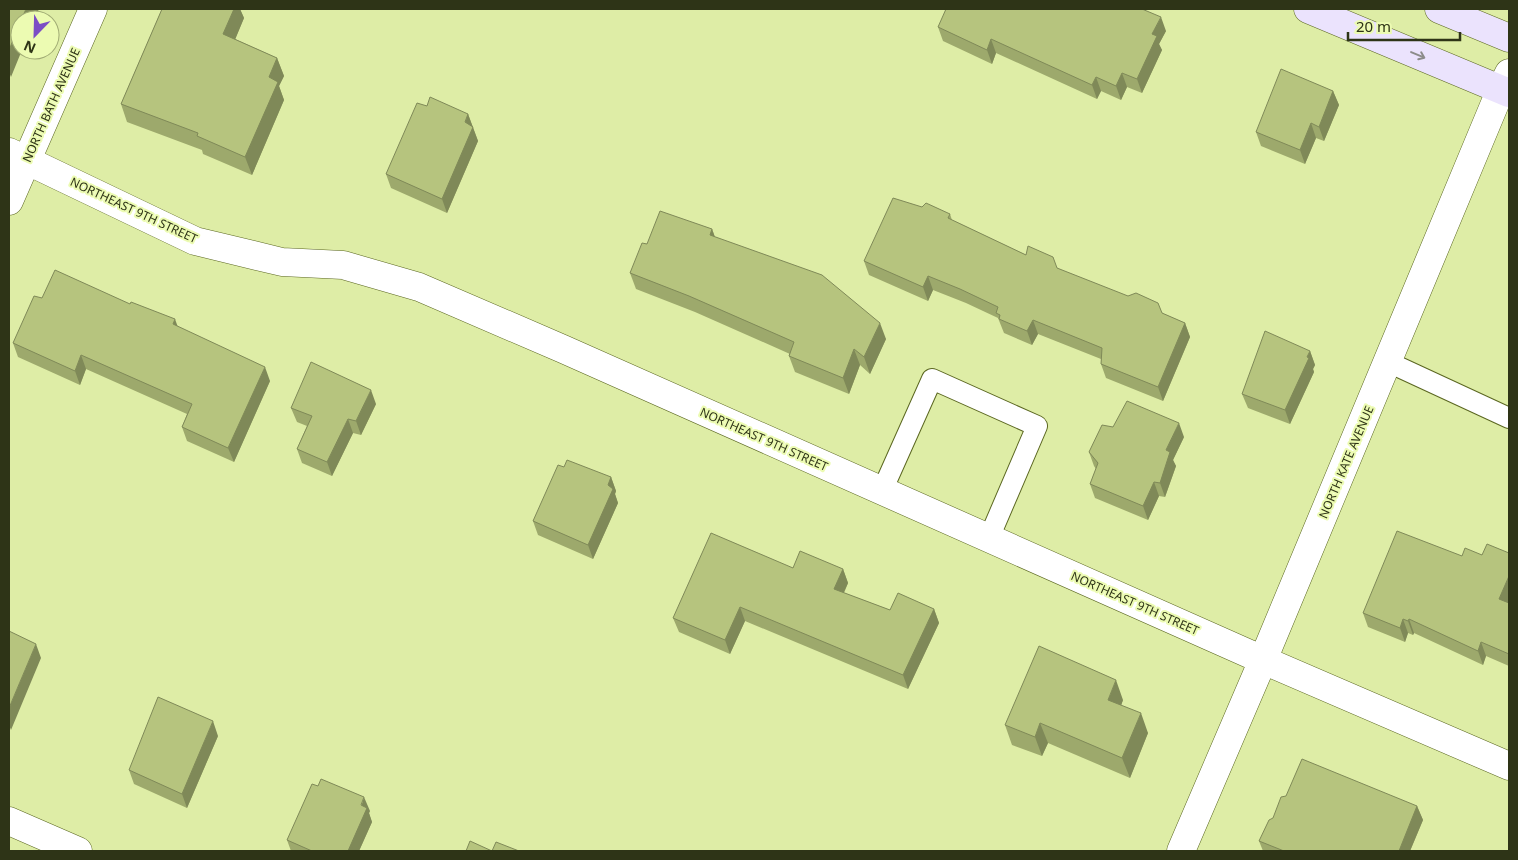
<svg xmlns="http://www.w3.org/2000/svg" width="1518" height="860" viewBox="0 0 1518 860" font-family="'Noto Sans',sans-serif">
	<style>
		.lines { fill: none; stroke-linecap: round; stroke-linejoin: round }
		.lane-casing { stroke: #5b6721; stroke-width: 22 }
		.street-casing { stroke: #5b6721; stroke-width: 29 }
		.secondary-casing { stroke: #5b6721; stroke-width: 29 }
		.lane { stroke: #fff; stroke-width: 20 }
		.street { stroke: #fff; stroke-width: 28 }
		.secondary { stroke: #ebe3fd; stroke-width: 28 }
		.wall { fill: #9da96c }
		.shaded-wall { fill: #7f8958 }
		.building { fill: #b6c47e; stroke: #7f8958 }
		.oneway { stroke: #8c8c8a }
		.labels { text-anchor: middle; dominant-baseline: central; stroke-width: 4; stroke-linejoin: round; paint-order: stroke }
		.street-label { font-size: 12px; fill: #2e3417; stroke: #ecfbb2 }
	</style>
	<rect width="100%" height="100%" fill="#deeda6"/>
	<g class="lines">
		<g class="lane-casing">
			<path id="lane" d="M 1388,362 L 1509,418
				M 882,491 L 932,379 L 1037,426 L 989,538"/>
		</g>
		<g class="street-casing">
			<path id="street" d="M 9,152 L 195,241 L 282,262 L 343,265 L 419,287 L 563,349 L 1263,660 L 1509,766
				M 9,201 L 93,9
				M 9,821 L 78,851
				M 1181,851 L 1263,660 L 1501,89 L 1509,73"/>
		</g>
		<g class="secondary-casing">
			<path id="secondary" d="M 1308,9 L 1509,93
				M 1439,9 L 1509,38"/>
		</g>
		<use href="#lane" class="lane"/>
		<use href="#street" class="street"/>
		<use href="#secondary" class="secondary"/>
	</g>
	<path class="wall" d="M 162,9 L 240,9 L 244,18 L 235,39 L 277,58 L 284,76 L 279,86 L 284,100 L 252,175 L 203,154 L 202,150 L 127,122 L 121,104 Z
		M 938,27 L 1166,31 L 1159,44 L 1162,50 L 1142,93 L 1127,87 L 1121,100 L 1101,91 L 1097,99 L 996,53 L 992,64 L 943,41 Z
		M 1333,91 L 1339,105 L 1324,141 L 1316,138 L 1305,164 L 1261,146 L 1256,132 Z
		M 427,106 L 468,114 L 478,141 L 447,213 L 391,188 L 386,174 Z
		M 922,207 L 950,214 L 952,220 L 1026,255 L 1185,323 L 1190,337 L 1163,401 L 1106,378 L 1101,364 L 1101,359 L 1038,334 L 1032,345 L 1004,333 L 998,318 L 966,303 L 933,290 L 928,301 L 869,275 L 864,261 Z
		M 712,229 L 715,237 L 886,339 L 870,374 L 860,365 L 849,394 L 795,372 L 789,356 L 790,354 L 695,312 L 636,289 L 630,273 L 647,244 Z
		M 178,327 L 270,381 L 234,462 L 187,441 L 182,427 L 187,414 L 86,369 L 80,385 L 18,357 L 13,343 Z
		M 1310,351 L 1315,365 L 1313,369 L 1314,372 L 1290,424 L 1248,408 L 1242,394 Z
		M 376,404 L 361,435 L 353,433 L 332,476 L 302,463 L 297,449 L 307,426 L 297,422 L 291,408 Z
		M 1184,437 L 1173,460 L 1176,466 L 1165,497 L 1159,496 L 1148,520 L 1095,498 L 1090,484 L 1096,469 L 1094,466 L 1089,452 Z
		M 564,467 L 611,477 L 616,491 L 615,494 L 618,503 L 593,559 L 538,535 L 533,521 Z
		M 1509,553 L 1509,666 L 1486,656 L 1483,665 L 1414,633 L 1413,635 L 1408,633 L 1405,642 L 1368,627 L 1363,613 L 1462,556 Z
		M 793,568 L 843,569 L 848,583 L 844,593 L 890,610 L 934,609 L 939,623 L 908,689 L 745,621 L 730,654 L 679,632 L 673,618 Z
		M 1123,700 L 1121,705 L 1148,733 L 1130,778 L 1048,743 L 1042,756 L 1012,745 L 1005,725 Z
		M 218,736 L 187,808 L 134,784 L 129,770 Z
		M 1417,806 L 1423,820 L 1410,851 L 1263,851 L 1259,841 Z
		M 370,811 L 369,813 L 372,822 L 359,851 L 291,851 L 287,840 Z"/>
	<path class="shaded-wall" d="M 26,9 L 39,9 L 34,20 L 21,20 Z
		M 234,9 L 240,9 L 244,18 L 230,52 L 223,34 Z
		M 1161,17 L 1166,31 L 1159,44 L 1162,50 L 1142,93 L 1137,79 L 1152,34 Z
		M 20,23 L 20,50 L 22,50 L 11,77 L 9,72 L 9,50 Z
		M 991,39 L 996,53 L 992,64 L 987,50 Z
		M 277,58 L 284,76 L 279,86 L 284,100 L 252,175 L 245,157 L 269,77 Z
		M 1122,73 L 1127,87 L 1121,100 L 1116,86 Z
		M 1096,77 L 1101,91 L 1097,99 L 1092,85 Z
		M 1333,91 L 1339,105 L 1324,141 L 1319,127 Z
		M 468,114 L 478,141 L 447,213 L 442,199 Z
		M 1311,123 L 1316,138 L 1305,164 L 1300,150 Z
		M 712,229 L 718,246 L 710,235 Z
		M 928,276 L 933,290 L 928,301 L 923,287 Z
		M 175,319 L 180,333 L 173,324 Z
		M 1033,320 L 1038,334 L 1032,345 L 1027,331 Z
		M 880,323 L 886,339 L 870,374 L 864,357 Z
		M 1185,323 L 1190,337 L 1163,401 L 1158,387 Z
		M 854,349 L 860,365 L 849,394 L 843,378 Z
		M 1310,351 L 1315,365 L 1313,369 L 1314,372 L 1290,424 L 1285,410 Z
		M 81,355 L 86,369 L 80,385 L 75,371 Z
		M 265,367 L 270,381 L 234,462 L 228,448 Z
		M 371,390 L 376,404 L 361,435 L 356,421 Z
		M 348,419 L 353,433 L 332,476 L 327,462 Z
		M 1179,423 L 1184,437 L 1173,460 L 1176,466 L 1165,497 L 1160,483 L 1166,450 Z
		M 611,477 L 616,491 L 615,494 L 618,503 L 593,559 L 588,545 Z
		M 1154,482 L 1159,496 L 1148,520 L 1143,506 Z
		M 843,569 L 848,583 L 839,603 L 834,589 Z
		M 1509,576 L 1509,602 L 1505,613 L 1499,599 Z
		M 740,607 L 745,621 L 730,654 L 725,640 Z
		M 934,609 L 939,623 L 908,689 L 903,675 Z
		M 1403,619 L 1408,633 L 1405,642 L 1400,628 Z
		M 1409,619 L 1414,633 L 1413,635 L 1408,621 Z
		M 1481,642 L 1486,656 L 1483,665 L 1478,651 Z
		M 36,644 L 41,658 L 11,730 L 9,725 L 9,708 Z
		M 1116,680 L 1123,700 L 1116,720 L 1108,700 Z
		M 1141,713 L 1148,733 L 1130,778 L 1122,758 Z
		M 213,721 L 218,736 L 187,808 L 182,794 Z
		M 1040,723 L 1048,743 L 1042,756 L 1035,737 Z
		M 364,797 L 370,811 L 369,813 L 372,822 L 359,851 L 348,851 Z
		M 1417,806 L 1423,820 L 1410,851 L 1399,851 Z"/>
	<path class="building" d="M 9,9 L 26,9 L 21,20 L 20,20 L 20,23 L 9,50 Z
		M 162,9 L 234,9 L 223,34 L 277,58 L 269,77 L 278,82 L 245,157 L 197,136 L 198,133 L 121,104 Z
		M 946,9 L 1142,9 L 1161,17 L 1152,34 L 1157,36 L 1137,79 L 1122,73 L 1116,86 L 1096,77 L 1092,85 L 991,39 L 987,50 L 938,27 Z
		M 1281,69 L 1333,91 L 1319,127 L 1311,123 L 1300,150 L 1256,132 Z
		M 430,97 L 468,114 L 465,122 L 473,127 L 442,199 L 386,174 L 417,103 L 427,106 Z
		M 893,198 L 922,207 L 926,203 L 950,214 L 948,218 L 1026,255 L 1028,246 L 1053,257 L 1057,268 L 1128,296 L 1136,293 L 1158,303 L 1162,313 L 1185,323 L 1158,387 L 1101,364 L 1102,348 L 1033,320 L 1027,331 L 999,319 L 1000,315 L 996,313 L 998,307 L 960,289 L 928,276 L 923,287 L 864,261 Z
		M 660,211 L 712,229 L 710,235 L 822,275 L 880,323 L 864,357 L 854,349 L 843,378 L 789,356 L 794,342 L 689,296 L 630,273 L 642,243 L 647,244 Z
		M 55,270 L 130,304 L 131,302 L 175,319 L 173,324 L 265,367 L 228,448 L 182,427 L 192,404 L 81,355 L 75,371 L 13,343 L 34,296 L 42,298 Z
		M 1265,331 L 1310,351 L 1307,357 L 1309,358 L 1285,410 L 1242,394 Z
		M 311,362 L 371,390 L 356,421 L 348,419 L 327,462 L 297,449 L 312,416 L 291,408 Z
		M 1127,401 L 1179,423 L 1166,450 L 1170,452 L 1160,483 L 1154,482 L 1143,506 L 1090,484 L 1098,463 L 1089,452 L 1102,425 L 1113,427 Z
		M 567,460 L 611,477 L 608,485 L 613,489 L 588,545 L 533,521 L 558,465 L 564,467 Z
		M 1397,531 L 1462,556 L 1465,548 L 1482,555 L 1487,544 L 1509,553 L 1509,576 L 1499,599 L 1509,603 L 1509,654 L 1481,642 L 1478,651 L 1409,619 L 1408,621 L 1403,619 L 1400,628 L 1363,613 Z
		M 711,533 L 793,568 L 800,551 L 843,569 L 834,589 L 890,610 L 898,593 L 934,609 L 903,675 L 740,607 L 725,640 L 673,618 Z
		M 9,631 L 36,644 L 9,708 Z
		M 1039,646 L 1116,680 L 1108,700 L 1141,713 L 1122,758 L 1040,723 L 1035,737 L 1005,725 Z
		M 158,697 L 213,721 L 182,794 L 129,770 Z
		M 1302,759 L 1417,806 L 1399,851 L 1284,851 L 1259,841 L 1269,820 L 1273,818 L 1281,797 L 1286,796 Z
		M 321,779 L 364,797 L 361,805 L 367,808 L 348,851 L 312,851 L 287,840 L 312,784 L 318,786 Z
		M 470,841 L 492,851 L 496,842 L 519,851 L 466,851 Z"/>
	<defs><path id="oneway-shaft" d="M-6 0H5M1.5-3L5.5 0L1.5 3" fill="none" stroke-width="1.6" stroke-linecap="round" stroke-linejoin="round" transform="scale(1.25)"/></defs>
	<use class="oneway" href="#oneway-shaft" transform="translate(1418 55) rotate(23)"/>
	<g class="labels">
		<g class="street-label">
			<text transform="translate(51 105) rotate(-66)">NORTH BATH AVENUE</text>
			<text transform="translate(134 210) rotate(25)">NORTHEAST 9TH STREET</text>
			<text transform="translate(764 439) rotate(24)">NORTHEAST 9TH STREET</text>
			<text transform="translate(1346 462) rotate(-67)">NORTH KATE AVENUE</text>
			<text transform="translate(1135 603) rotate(24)">NORTHEAST 9TH STREET</text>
		</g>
	</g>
	<rect width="1518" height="860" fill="none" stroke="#2e3417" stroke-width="20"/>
	<g transform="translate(35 35) rotate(203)"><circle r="24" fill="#ecfbb2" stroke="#a0ab74"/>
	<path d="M0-4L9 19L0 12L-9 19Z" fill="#7b4dc5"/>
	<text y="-8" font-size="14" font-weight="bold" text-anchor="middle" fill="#2e3417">N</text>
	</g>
	<path d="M1348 32v8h112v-8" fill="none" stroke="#2e3417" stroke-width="2.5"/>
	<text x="1356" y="32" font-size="15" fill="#2e3417" stroke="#ecfbb2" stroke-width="4" paint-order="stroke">20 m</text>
</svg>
